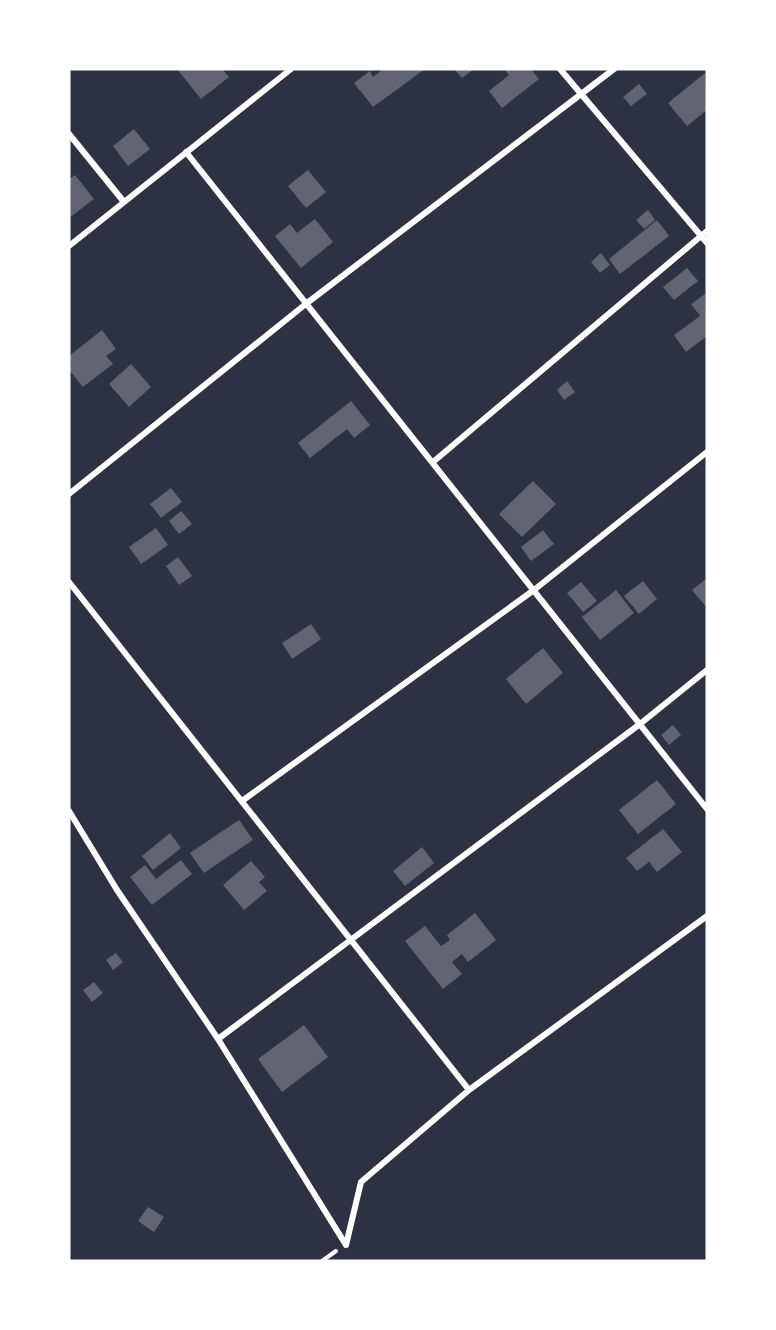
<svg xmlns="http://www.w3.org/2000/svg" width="776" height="1330" viewBox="0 0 776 1330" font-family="Helvetica,sans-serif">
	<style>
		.building { fill: #626471 }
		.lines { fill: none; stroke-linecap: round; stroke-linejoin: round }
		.path { stroke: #fff; stroke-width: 4 }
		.minor { stroke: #fff; stroke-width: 6 }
	</style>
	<rect width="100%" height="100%" fill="#2d3142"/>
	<path class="building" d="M 177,69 L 222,69 L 229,77 L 201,99 Z
		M 383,69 L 425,69 L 373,107 L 354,83 L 370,71 L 373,77 Z
		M 454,69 L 474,69 L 462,78 Z
		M 504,69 L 531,69 L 539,79 L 502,108 L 489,91 L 509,75 Z
		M 705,73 L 707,110 L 687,126 L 668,103 Z
		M 639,84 L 647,94 L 631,106 L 623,97 Z
		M 134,129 L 150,149 L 128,166 L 113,146 Z
		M 308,170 L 326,192 L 306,208 L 288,186 Z
		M 75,175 L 94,199 L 69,218 L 69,179 Z
		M 648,210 L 655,220 L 644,229 L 636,220 Z
		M 315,219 L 333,242 L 301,268 L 275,236 L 290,224 L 297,233 Z
		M 657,220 L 669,236 L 620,274 L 609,259 Z
		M 601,253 L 610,265 L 600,273 L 591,262 Z
		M 687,268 L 698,281 L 674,300 L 663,287 Z
		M 705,294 L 707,336 L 686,352 L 674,335 L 700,316 L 691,304 Z
		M 102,330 L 116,349 L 106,356 L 113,364 L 83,387 L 69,370 L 69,356 Z
		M 131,364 L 151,387 L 129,407 L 109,384 Z
		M 567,381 L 575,392 L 564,400 L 557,390 Z
		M 351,401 L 370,425 L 354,438 L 347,429 L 310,458 L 298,443 Z
		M 533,481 L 556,504 L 522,537 L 499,514 Z
		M 171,488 L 182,502 L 161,518 L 150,504 Z
		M 181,511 L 192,524 L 179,534 L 169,521 Z
		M 156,528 L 168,545 L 141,564 L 129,547 Z
		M 543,530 L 554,544 L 531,561 L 521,547 Z
		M 178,557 L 192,576 L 179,585 L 166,566 Z
		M 707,578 L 707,608 L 692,590 Z
		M 643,581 L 657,599 L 639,614 L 624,596 Z
		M 581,582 L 597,601 L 583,612 L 567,593 Z
		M 616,590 L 634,613 L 600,640 L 582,617 Z
		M 311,624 L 321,639 L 292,659 L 282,643 Z
		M 543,648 L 563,673 L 526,704 L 506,679 Z
		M 673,725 L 681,735 L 669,745 L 661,735 Z
		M 657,780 L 676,804 L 638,834 L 619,810 Z
		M 239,820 L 253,840 L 204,873 L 190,853 Z
		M 663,829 L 682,852 L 657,872 L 649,862 L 637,871 L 626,858 Z
		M 170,833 L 181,848 L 153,870 L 142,856 Z
		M 422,847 L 434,863 L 405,886 L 393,871 Z
		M 181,860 L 192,874 L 152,905 L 130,877 L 145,865 L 156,879 Z
		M 251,861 L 265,877 L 259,882 L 267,891 L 244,910 L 223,885 Z
		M 475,913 L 496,940 L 468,962 L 462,954 L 452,962 L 462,974 L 443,989 L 405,941 L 425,926 L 441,946 L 450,940 L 447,935 Z
		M 116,953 L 123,962 L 113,970 L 106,960 Z
		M 94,982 L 103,993 L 92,1002 L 83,990 Z
		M 304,1025 L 328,1057 L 282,1092 L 258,1059 Z
		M 148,1207 L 164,1217 L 154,1232 L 138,1221 Z"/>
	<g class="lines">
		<path class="path" d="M 322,1261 L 336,1251"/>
		<path class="minor" d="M 560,69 L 707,243
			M 69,134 L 124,202
			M 186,152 L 707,809
			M 69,246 L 291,69
			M 433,462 L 707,231
			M 69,494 L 307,303 L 614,69
			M 69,582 L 469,1090
			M 242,801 L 534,590 L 707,452
			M 69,811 L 117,890 L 218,1039 L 346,1245
			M 218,1039 L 640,724 L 707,670
			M 346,1245 L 361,1182 L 469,1090 L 707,916"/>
	</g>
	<rect width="776" height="1330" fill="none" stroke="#ffffff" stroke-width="141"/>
</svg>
